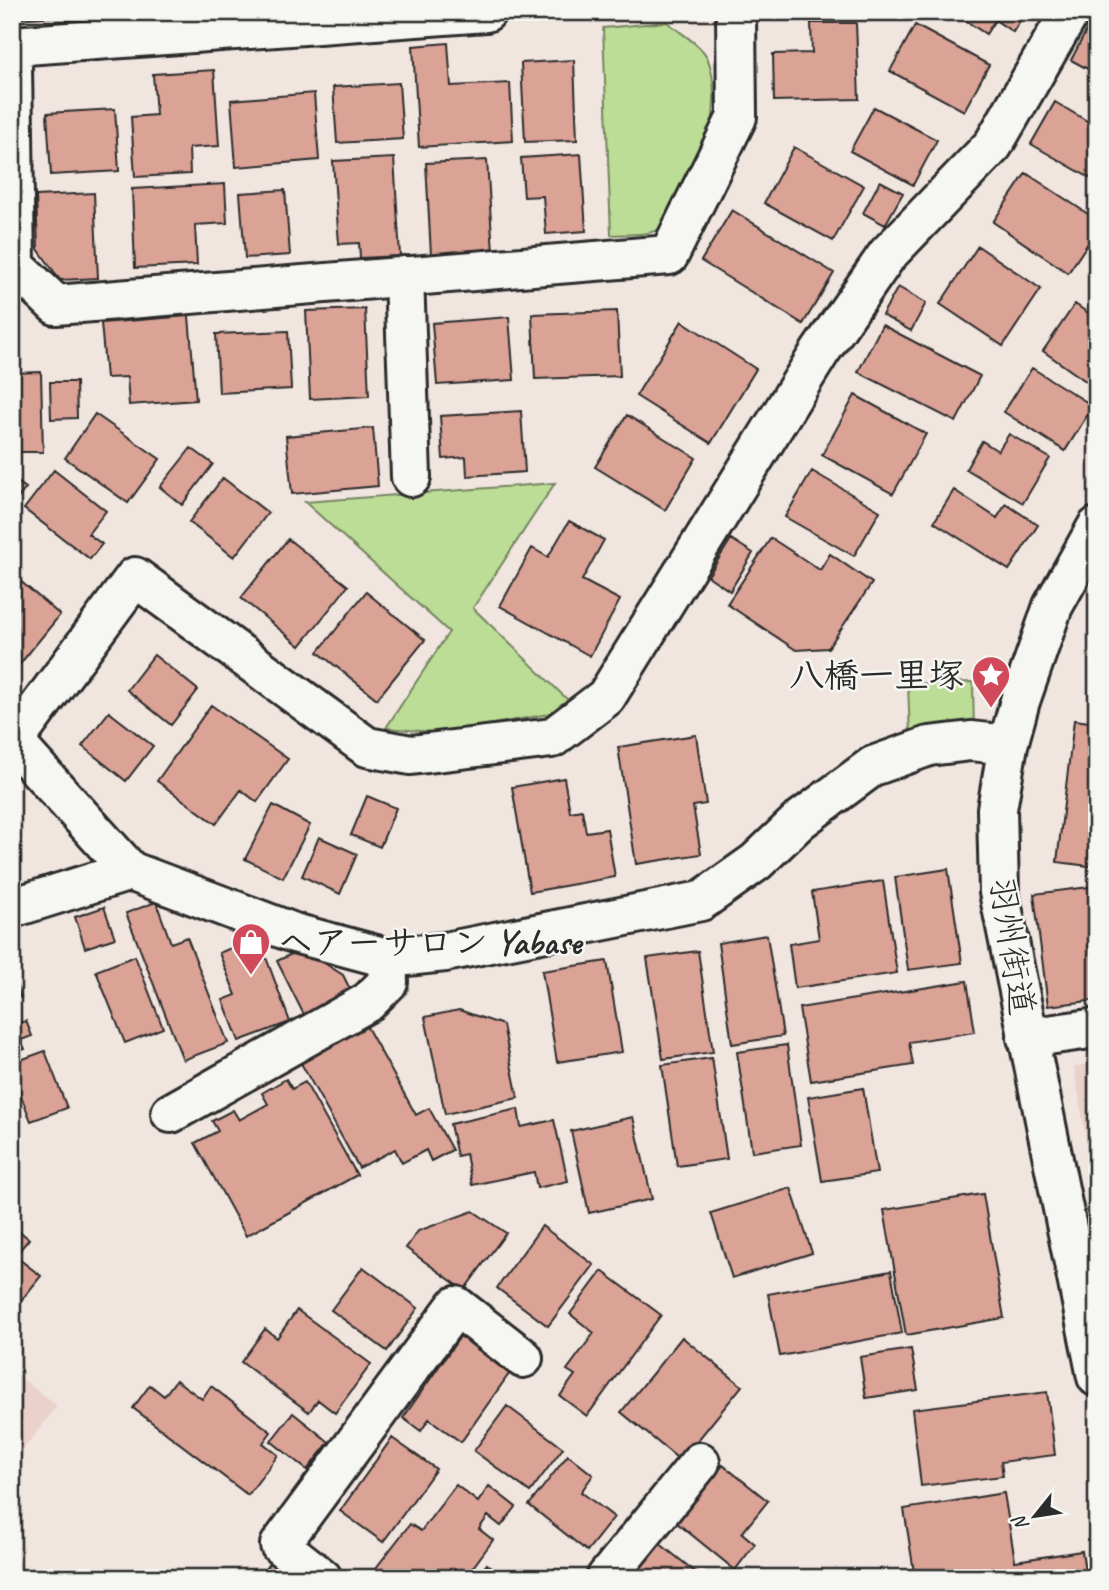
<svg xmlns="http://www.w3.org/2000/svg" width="1109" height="1590" viewBox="0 0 1109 1590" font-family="Caveat,'Klee One',sans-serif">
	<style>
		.built { fill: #ead1ca }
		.green { fill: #bcdd96; stroke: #748460; stroke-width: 2 }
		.building { fill: #dba296; stroke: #2b2b2b; stroke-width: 2 }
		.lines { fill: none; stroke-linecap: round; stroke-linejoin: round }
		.minor-casing { stroke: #2b2b2b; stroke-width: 44 }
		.tertiary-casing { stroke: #2b2b2b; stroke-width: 44 }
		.minor { stroke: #f6f6f2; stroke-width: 38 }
		.tertiary { stroke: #f6f6f2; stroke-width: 38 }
		.labels { text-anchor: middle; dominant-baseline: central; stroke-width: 5; stroke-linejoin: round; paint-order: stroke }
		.poi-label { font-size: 35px; font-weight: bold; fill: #2b2b2b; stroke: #f6f6f2; text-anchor: end }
		.street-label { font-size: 35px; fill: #2b2b2b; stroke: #f6f6f2 }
	</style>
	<rect width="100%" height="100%" fill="#f1e5e0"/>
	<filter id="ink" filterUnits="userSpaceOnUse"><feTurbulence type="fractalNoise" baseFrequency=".0143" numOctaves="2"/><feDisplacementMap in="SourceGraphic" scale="14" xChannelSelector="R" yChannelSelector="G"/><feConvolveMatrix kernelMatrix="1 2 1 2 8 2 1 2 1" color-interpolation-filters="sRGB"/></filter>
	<g filter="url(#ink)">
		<path class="built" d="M 1097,1062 L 1097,1203 L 1074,1067 Z
			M 12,1371 L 57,1406 L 12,1464 Z"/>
		<path class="green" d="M 667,22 C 678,31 701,45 707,57 C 727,104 702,202 659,229 C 648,236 624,234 611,235 L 603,28 Z
			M 555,483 L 473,608 L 570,702 L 554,713 L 444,733 L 386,728 L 449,632 L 305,502 Z
			M 973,682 L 974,734 L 910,736 L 908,684 Z"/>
		<path class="building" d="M 12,12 L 80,12 L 80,15 L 12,19 Z
			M 117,12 L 170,12 L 170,13 L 118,18 Z
			M 952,12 L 1025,12 L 1013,32 L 995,20 L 986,34 Z
			M 1094,16 L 1097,17 L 1097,74 L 1071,60 Z
			M 811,23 L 856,23 L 859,99 L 774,101 L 773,54 L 812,53 Z
			M 915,25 L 989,65 L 964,111 L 890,71 Z
			M 448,43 L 451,86 L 510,83 L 513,141 L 419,147 L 413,46 Z
			M 574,60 L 577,140 L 525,142 L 521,63 Z
			M 214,70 L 219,146 L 189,148 L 190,174 L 135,177 L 131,117 L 156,115 L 153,74 Z
			M 399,83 L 403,139 L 337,143 L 333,87 Z
			M 314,93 L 319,160 L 236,167 L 231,100 Z
			M 1055,102 L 1089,122 L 1097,108 L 1097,182 L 1031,144 Z
			M 874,107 L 937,140 L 913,185 L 850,151 Z
			M 115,109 L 119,171 L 51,175 L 47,113 Z
			M 794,147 L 864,186 L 833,241 L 764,203 Z
			M 581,154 L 586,231 L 546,234 L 543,196 L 524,197 L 521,158 Z
			M 394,158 L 400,256 L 360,258 L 359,243 L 339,244 L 333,161 Z
			M 487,160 L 493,252 L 431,255 L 426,163 Z
			M 1026,173 L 1097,220 L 1097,230 L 1068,273 L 993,222 Z
			M 880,181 L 903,193 L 885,225 L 863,213 Z
			M 225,184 L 227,223 L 195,225 L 197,265 L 135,268 L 132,189 Z
			M 285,190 L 290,255 L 245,258 L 240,193 Z
			M 94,193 L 98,278 L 60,280 L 38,249 L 36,196 Z
			M 732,210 L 834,273 L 803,324 L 701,261 Z
			M 978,246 L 1041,289 L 1003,346 L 940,304 Z
			M 1097,275 L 1097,291 L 1089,285 Z
			M 898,287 L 926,303 L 911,331 L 882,315 Z
			M 1075,304 L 1097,319 L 1097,389 L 1043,351 Z
			M 365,309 L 369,396 L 310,399 L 306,311 Z
			M 617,311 L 620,376 L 535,379 L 532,314 Z
			M 189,316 L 196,400 L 129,405 L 127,377 L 106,378 L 101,323 Z
			M 509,317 L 514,380 L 437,385 L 432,323 Z
			M 682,321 L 756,369 L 711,443 L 636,396 Z
			M 882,325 L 980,376 L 956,422 L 858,372 Z
			M 288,331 L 291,389 L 219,393 L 216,334 Z
			M 1032,368 L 1093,406 L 1065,451 L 1004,412 Z
			M 41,372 L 43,452 L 12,452 L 12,373 Z
			M 50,382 L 76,382 L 77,418 L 51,419 Z
			M 855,395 L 926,434 L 893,494 L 822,455 Z
			M 521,411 L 525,472 L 467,476 L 466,457 L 443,459 L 440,416 Z
			M 95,414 L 160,459 L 128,503 L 65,458 Z
			M 627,415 L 696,458 L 665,510 L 595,467 Z
			M 373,428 L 378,486 L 292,494 L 286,436 Z
			M 1009,434 L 1050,458 L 1023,503 L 966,469 L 982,441 L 998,451 Z
			M 191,448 L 213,464 L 182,505 L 160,487 Z
			M 54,470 L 106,511 L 88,534 L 102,544 L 90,559 L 24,509 Z
			M 812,471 L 880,511 L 854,556 L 785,517 Z
			M 12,478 L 26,488 L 12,506 Z
			M 223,478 L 268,513 L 234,557 L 189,522 Z
			M 954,490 L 997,518 L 1006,504 L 1038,525 L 1009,570 L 934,522 Z
			M 569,521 L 604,540 L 582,580 L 620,600 L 590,656 L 500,606 L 532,548 L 548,557 Z
			M 771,538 L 820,570 L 830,554 L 872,583 L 828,648 L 796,650 L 727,604 Z
			M 288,539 L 348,586 L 300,646 L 241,598 Z
			M 731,539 L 753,553 L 730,591 L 708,576 Z
			M 12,574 L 60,615 L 20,664 L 12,657 Z
			M 366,592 L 425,640 L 377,699 L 318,652 Z
			M 154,655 L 198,690 L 171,725 L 127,690 Z
			M 211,705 L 288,759 L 257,802 L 241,790 L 216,824 L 157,781 Z
			M 109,712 L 153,746 L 126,781 L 82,746 Z
			M 1074,720 L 1097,723 L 1097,867 L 1057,862 Z
			M 696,735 L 706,804 L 693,806 L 701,854 L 636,864 L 618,747 Z
			M 564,778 L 570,812 L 582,810 L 586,832 L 607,829 L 615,877 L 530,892 L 512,787 Z
			M 367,796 L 396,808 L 380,847 L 351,835 Z
			M 273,805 L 310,825 L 283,878 L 245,859 Z
			M 319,837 L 357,854 L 340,894 L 302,876 Z
			M 948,869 L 962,963 L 908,970 L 895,877 Z
			M 883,881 L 897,973 L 795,988 L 789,944 L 819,939 L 812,892 Z
			M 1097,886 L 1097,1000 L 1048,1006 L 1034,894 Z
			M 156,902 L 171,943 L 187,937 L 228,1043 L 183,1060 L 126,913 Z
			M 104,907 L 115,938 L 85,948 L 75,917 Z
			M 767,935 L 783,1036 L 732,1044 L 718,943 Z
			M 245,942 L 251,957 L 264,952 L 290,1022 L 239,1041 L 223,1000 L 236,995 L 219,953 Z
			M 302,949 L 343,975 L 351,991 L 304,1015 L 277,961 Z
			M 698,951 L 713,1052 L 663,1059 L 647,958 Z
			M 135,956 L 163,1028 L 125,1043 L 96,971 Z
			M 607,961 L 622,1052 L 557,1062 L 542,971 Z
			M 12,975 L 21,997 L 12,1000 Z
			M 967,981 L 975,1032 L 909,1042 L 913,1065 L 811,1081 L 799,1008 Z
			M 12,1003 L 19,1023 L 26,1021 L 32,1036 L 21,1040 L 25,1049 L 12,1054 Z
			M 459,1010 L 503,1025 L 518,1098 L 445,1114 L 425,1017 Z
			M 363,1020 L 416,1115 L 429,1108 L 452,1150 L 431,1161 L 426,1150 L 402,1163 L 395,1149 L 359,1168 L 297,1056 Z
			M 787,1045 L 801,1145 L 752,1152 L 737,1052 Z
			M 45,1051 L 67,1108 L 31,1121 L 12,1073 L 12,1063 Z
			M 712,1058 L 727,1159 L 677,1166 L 662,1065 Z
			M 286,1079 L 292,1089 L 305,1082 L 357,1175 L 246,1236 L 195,1143 L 218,1131 L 212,1121 L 233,1110 L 239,1120 L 268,1104 L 262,1093 Z
			M 863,1088 L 877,1173 L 822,1181 L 808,1097 Z
			M 518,1109 L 521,1127 L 554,1120 L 568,1181 L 537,1188 L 534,1172 L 472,1185 L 466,1154 L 457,1156 L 450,1124 Z
			M 633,1117 L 652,1199 L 589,1213 L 571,1131 Z
			M 791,1188 L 812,1253 L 732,1278 L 711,1213 Z
			M 983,1194 L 1004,1318 L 906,1335 L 884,1210 Z
			M 473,1211 L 506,1233 L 464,1290 L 406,1248 L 418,1231 Z
			M 12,1225 L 29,1239 L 15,1256 L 41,1276 L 12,1312 Z
			M 542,1226 L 594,1265 L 548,1326 L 497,1288 Z
			M 363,1267 L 418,1308 L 387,1351 L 331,1310 Z
			M 602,1271 L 661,1315 L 587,1416 L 560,1396 L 575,1375 L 567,1370 L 594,1333 L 570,1314 Z
			M 891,1271 L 902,1333 L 780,1356 L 768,1294 Z
			M 297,1310 L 371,1364 L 335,1413 L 318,1400 L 309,1412 L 241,1362 L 265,1329 L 277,1338 Z
			M 466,1328 L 516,1364 L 461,1442 L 429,1419 L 421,1431 L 403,1418 Z
			M 682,1337 L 742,1386 L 681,1461 L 621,1412 Z
			M 911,1349 L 918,1390 L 866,1398 L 860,1357 Z
			M 176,1380 L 202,1399 L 211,1386 L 271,1432 L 263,1443 L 278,1455 L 248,1495 L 133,1408 L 150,1385 L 164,1396 Z
			M 1047,1392 L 1055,1455 L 1001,1462 L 1003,1476 L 921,1486 L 912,1409 Z
			M 507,1406 L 563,1448 L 530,1492 L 474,1451 Z
			M 293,1413 L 329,1442 L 307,1470 L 271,1441 Z
			M 392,1438 L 436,1469 L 383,1542 L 340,1511 Z
			M 568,1455 L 593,1475 L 581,1492 L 614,1517 L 587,1551 L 529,1505 Z
			M 723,1465 L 768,1501 L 742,1533 L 755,1544 L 735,1570 L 676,1522 Z
			M 456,1485 L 478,1502 L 489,1486 L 516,1507 L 501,1526 L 488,1516 L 479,1529 L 493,1540 L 465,1578 L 369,1577 L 410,1524 L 421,1531 Z
			M 1004,1493 L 1015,1561 L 1082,1551 L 1086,1578 L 948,1578 L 947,1574 L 915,1578 L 904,1509 Z
			M 659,1543 L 703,1578 L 631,1578 Z
			M 270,1562 L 292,1578 L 259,1578 Z
			M 487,1564 L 505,1578 L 476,1578 Z
			M 12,1567 L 27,1578 L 12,1578 Z"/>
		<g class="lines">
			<g class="minor-casing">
				<path id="minor" d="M 12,46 L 486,12
					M 12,66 L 15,266 L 56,305 L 669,255 L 737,117 L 736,12
					M 404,276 L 411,477
					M 14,741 L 135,577 L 367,747 L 411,755 L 552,738 L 606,697 L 820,352 L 887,255 L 993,145 L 1070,12
					M 12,908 L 130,871
					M 1027,1038 L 1097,1028
					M 171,1113 L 368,1002 L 388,982 L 387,958
					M 322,1578 L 280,1545 L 456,1306 L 523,1358
					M 606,1578 L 700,1462"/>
			</g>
			<g class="tertiary-casing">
				<path id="tertiary" d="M 1097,527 L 1053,606 L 1020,701 L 1008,745 L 997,809 L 999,892 L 1097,1377
					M 12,740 L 130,871 L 294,933 L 387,958 L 445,952 L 701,901 L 756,862 L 800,820 L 873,766 L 929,746 L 971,741 L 1008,745"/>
			</g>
			<use href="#minor" class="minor"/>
			<use href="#tertiary" class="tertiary"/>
		</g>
	</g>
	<defs>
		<g id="sight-pin" transform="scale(2.0125)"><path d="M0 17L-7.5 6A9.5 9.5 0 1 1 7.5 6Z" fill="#d1495b" stroke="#f6f6f2"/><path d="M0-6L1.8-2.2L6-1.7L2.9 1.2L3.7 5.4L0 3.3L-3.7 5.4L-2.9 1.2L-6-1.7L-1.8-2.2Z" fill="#fff"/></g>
		<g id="shop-pin" transform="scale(2.0125)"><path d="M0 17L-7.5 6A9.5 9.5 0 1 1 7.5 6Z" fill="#d1495b" stroke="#f6f6f2"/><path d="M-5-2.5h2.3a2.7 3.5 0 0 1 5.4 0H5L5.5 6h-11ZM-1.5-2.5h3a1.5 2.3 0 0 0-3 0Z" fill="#fff"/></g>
	</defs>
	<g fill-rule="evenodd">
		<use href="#sight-pin" x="991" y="675"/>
		<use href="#shop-pin" x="251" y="942"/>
	</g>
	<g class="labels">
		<g class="poi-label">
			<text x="964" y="675">八橋一里塚</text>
			<text x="278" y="942" text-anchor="start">ヘアーサロン Yabase</text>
		</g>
		<g class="street-label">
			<text transform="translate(1012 946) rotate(81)">羽州街道</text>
		</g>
	</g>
	<rect width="1109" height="1590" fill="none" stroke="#f6f6f2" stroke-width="42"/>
	<rect x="21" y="21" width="1067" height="1548" fill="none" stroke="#2b2b2b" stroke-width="2.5" filter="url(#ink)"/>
	<g transform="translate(1035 1516) rotate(240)" stroke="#f6f6f2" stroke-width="5" paint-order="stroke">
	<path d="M0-5L12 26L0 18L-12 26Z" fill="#2b2b2b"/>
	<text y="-10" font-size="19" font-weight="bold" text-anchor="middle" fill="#2b2b2b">N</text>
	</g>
</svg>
